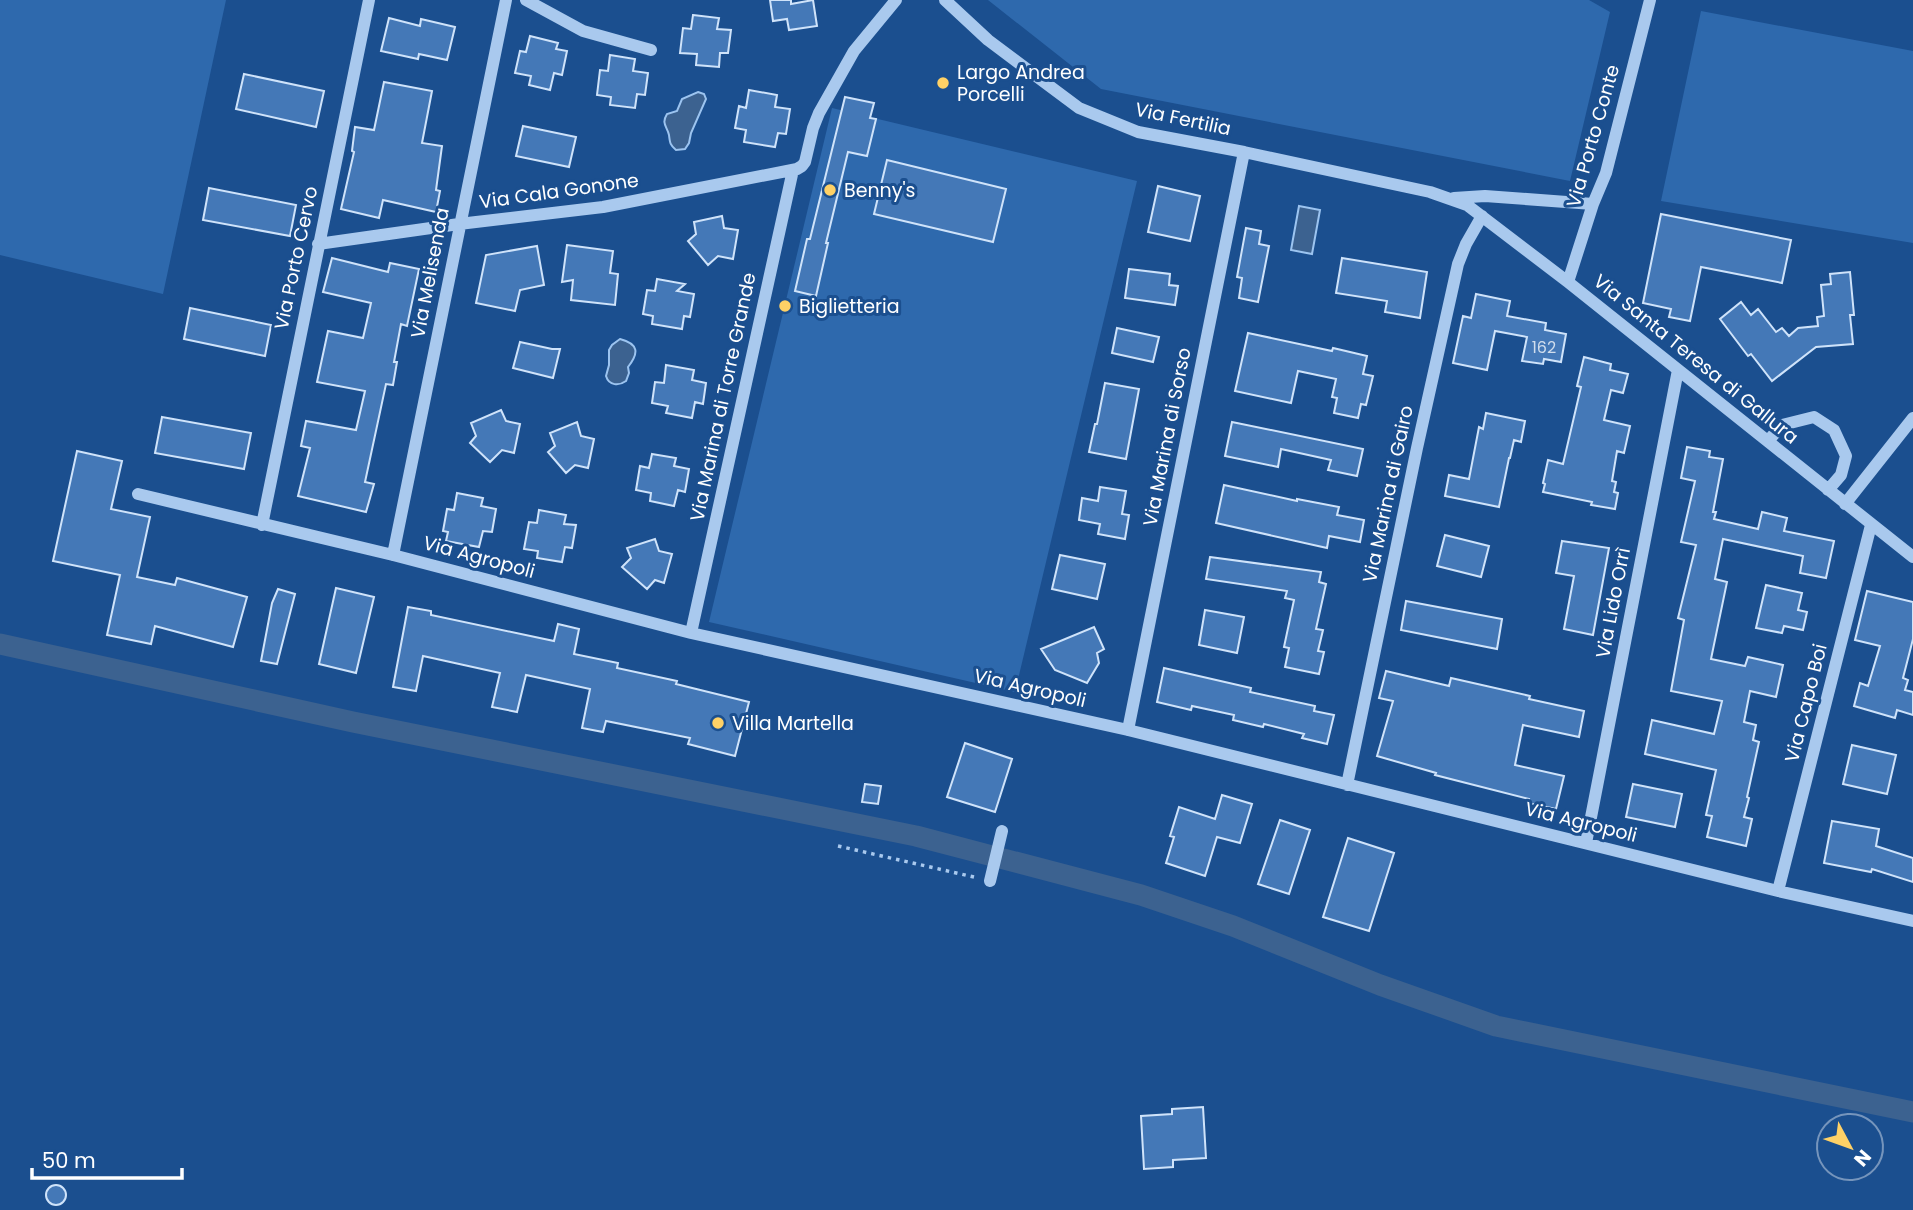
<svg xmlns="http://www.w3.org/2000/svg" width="1913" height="1210" viewBox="0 0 1913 1210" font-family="Poppins,sans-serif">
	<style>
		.green { fill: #2e69ad }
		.water { fill: #3c6290; stroke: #9cc4f0; stroke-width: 2 }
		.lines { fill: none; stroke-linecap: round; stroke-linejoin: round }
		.canal { stroke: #3c6290; stroke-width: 21 }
		.building { fill: #4478b7; stroke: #cfe3fa; stroke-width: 2 }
		.path { stroke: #a9c9ee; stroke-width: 3.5; stroke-dasharray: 3.5 5; stroke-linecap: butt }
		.minor { stroke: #a9c9ee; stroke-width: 12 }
		.poi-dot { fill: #ffd166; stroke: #1b4f8f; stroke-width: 2.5 }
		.labels { text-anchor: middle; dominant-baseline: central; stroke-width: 6; stroke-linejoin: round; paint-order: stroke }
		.number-label { font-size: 16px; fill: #d0dded }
		.poi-label { font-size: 19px; fill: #fff; stroke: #1b4f8f; text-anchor: start }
		.street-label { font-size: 19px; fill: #fff; stroke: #1b4f8f }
	</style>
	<rect width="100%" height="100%" fill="#1b4f8f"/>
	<path class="green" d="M 0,0 L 226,0 L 163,294 L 0,255 Z
		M 988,0 L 1589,0 L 1610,12 L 1570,181 L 1101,89 Z
		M 1701,11 L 1913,51 L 1913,243 L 1661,201 Z
		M 832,108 L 1137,181 L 1015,692 L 709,622 Z"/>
	<path class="water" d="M 698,92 L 704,94 L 706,99 L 691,133 L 689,143 L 685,149 L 676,150 C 670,145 670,143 669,135 C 667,126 661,124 667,114 L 677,111 L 682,99 Z
		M 1299,206 L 1320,210 L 1312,254 L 1291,250 Z
		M 620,339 C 639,344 639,353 628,367 L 629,373 L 626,381 C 619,386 609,386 606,376 L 609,365 L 609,350 L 612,345 Z"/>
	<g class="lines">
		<path class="canal" d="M 0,644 L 353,722 L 916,836 L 1141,895 L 1233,926 L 1380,985 L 1496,1026 L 1913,1112"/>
	</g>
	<path class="building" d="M 770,0 L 791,0 L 791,4 L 813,0 L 817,26 L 789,30 L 787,19 L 773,21 Z
		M 693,15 L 719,18 L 717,29 L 731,30 L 728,53 L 720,53 L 719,67 L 696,65 L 697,54 L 680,53 L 683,28 L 691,29 Z
		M 389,18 L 420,26 L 421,19 L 455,27 L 447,60 L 419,54 L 418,59 L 381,51 Z
		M 530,36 L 558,43 L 556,49 L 567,51 L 562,75 L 554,73 L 550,90 L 529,85 L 531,76 L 515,73 L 520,51 L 526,52 Z
		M 610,55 L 635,59 L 633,71 L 648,73 L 645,95 L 637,94 L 635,108 L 610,105 L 611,97 L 597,95 L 600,70 L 608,71 Z
		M 244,74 L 324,91 L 316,127 L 236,109 Z
		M 384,82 L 432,91 L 422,143 L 442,146 L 436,190 L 440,191 L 436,212 L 383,200 L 379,218 L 341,209 L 354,152 L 352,151 L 355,127 L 374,130 Z
		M 749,90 L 777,95 L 775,107 L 790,109 L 786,134 L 778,133 L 775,147 L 744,142 L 746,130 L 735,128 L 739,106 L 746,108 Z
		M 845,97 L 874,103 L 870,118 L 876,119 L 867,156 L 848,152 L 826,243 L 828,243 L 816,296 L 795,291 L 807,239 L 810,239 Z
		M 523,126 L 576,137 L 569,167 L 516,156 Z
		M 887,160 L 1006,189 L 993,242 L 874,214 Z
		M 1158,186 L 1200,196 L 1190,241 L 1148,232 Z
		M 209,188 L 296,205 L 290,236 L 203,220 Z
		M 1661,214 L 1791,240 L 1782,283 L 1701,267 L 1690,321 L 1669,317 L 1671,309 L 1643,303 Z
		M 722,216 L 724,228 L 738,230 L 733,259 L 718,256 L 708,265 L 688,241 L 696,234 L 694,222 Z
		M 1246,228 L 1261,231 L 1259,244 L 1269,246 L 1258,302 L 1239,298 L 1242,278 L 1237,277 Z
		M 567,245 L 613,251 L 610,273 L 618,274 L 615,305 L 571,300 L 573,280 L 562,282 Z
		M 537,246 L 544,285 L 520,290 L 515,311 L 476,303 L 486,255 Z
		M 332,258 L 388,272 L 390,263 L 419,269 L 407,326 L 401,324 L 394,362 L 397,362 L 393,385 L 386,384 L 365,482 L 374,484 L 366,512 L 298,496 L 310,448 L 301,446 L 306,421 L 356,430 L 365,391 L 317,382 L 328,331 L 363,338 L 371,303 L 323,292 Z
		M 1342,258 L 1427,272 L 1420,318 L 1385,312 L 1387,301 L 1336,293 Z
		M 1129,269 L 1170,274 L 1169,285 L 1178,286 L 1175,305 L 1125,298 Z
		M 1850,272 L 1854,315 L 1850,315 L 1853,344 L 1816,347 L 1772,381 L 1751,354 L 1748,356 L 1720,319 L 1741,302 L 1751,315 L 1758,309 L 1776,332 L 1782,328 L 1789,336 L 1798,328 L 1818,326 L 1817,317 L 1824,316 L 1821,285 L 1831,284 L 1830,274 Z
		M 657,279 L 685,284 L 677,291 L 694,294 L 690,317 L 684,316 L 682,329 L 652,324 L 653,316 L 643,314 L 647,290 L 655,291 Z
		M 1476,294 L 1510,301 L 1507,316 L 1546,323 L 1545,330 L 1566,334 L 1561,362 L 1544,359 L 1543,364 L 1522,361 L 1527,337 L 1495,331 L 1487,370 L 1453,363 L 1463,316 L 1471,318 Z
		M 190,308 L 271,325 L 265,356 L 184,339 Z
		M 1117,328 L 1159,337 L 1153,362 L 1112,353 Z
		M 1248,333 L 1332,351 L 1333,348 L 1367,356 L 1363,374 L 1373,376 L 1366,405 L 1361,404 L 1358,418 L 1334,413 L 1337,398 L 1332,397 L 1336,379 L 1298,371 L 1291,403 L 1235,391 Z
		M 520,342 L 552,349 L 560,349 L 553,378 L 513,368 Z
		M 1584,357 L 1611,364 L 1610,370 L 1628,374 L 1623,393 L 1611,390 L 1604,420 L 1630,426 L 1624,453 L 1617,451 L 1612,481 L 1616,482 L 1614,492 L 1618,493 L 1615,509 L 1591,505 L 1592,502 L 1543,492 L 1545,484 L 1543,483 L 1548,460 L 1563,464 L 1581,387 L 1577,386 Z
		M 666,365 L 694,370 L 692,380 L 706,383 L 703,404 L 695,402 L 692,418 L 666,413 L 668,406 L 652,403 L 655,382 L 664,383 Z
		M 1105,383 L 1139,389 L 1126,459 L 1089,452 L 1095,424 L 1097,424 Z
		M 501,410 L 506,421 L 520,424 L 514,453 L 502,450 L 490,462 L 470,443 L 476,436 L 471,423 Z
		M 1486,413 L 1525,421 L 1521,442 L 1514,440 L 1510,458 L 1509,458 L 1499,507 L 1445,496 L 1449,475 L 1469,479 L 1479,427 L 1483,429 Z
		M 162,417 L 251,433 L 244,469 L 155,453 Z
		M 577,422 L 581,436 L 594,439 L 588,468 L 575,465 L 566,473 L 548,452 L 555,446 L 550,433 Z
		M 1232,422 L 1363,449 L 1357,476 L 1328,470 L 1331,460 L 1281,449 L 1278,467 L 1225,456 Z
		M 1687,447 L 1710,451 L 1709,457 L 1723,459 L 1713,512 L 1716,512 L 1714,519 L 1758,529 L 1762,512 L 1787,518 L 1784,531 L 1834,541 L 1826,578 L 1800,573 L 1803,556 L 1723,539 L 1715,579 L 1727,582 L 1711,659 L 1745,666 L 1748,657 L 1783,665 L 1776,697 L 1750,691 L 1744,722 L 1756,725 L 1753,740 L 1759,742 L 1747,797 L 1749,798 L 1744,817 L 1752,819 L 1746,846 L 1707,837 L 1712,816 L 1706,815 L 1716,770 L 1645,754 L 1652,720 L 1714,734 L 1722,701 L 1671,691 L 1684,620 L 1678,618 L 1696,545 L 1681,542 L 1695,481 L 1681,478 Z
		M 77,451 L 122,461 L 111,509 L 150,517 L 137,577 L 175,585 L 177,578 L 247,597 L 233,647 L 155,626 L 151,644 L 107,635 L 120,575 L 53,561 Z
		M 652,454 L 676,458 L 674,466 L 689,469 L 685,492 L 678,490 L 674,506 L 650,501 L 651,493 L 636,490 L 640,466 L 649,468 Z
		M 1224,485 L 1297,501 L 1297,499 L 1339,507 L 1337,515 L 1364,520 L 1360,542 L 1329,536 L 1327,548 L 1216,523 Z
		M 1100,487 L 1126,491 L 1122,514 L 1129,515 L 1125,539 L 1098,534 L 1100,524 L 1079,520 L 1082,498 L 1098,501 Z
		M 457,493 L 483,498 L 481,506 L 496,509 L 492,532 L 483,531 L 479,547 L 446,541 L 448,532 L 443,531 L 447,509 L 454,510 Z
		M 539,510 L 566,515 L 564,524 L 576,525 L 572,548 L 565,547 L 562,562 L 537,558 L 538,551 L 524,549 L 529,522 L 537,523 Z
		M 1445,535 L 1489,546 L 1481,577 L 1437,566 Z
		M 655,539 L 659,551 L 672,554 L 664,583 L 655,580 L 647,589 L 622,567 L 631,558 L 627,548 Z
		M 1562,541 L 1609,548 L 1593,635 L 1564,629 L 1574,576 L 1556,573 Z
		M 1060,555 L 1105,564 L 1097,599 L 1052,589 Z
		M 1210,557 L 1321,572 L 1319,582 L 1326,584 L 1316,629 L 1323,630 L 1318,651 L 1324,652 L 1319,674 L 1285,667 L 1289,648 L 1284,647 L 1294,600 L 1285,598 L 1287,591 L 1206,579 Z
		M 1766,585 L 1802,593 L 1798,610 L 1807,612 L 1803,630 L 1784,626 L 1782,633 L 1756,628 Z
		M 336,588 L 374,597 L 356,673 L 319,664 Z
		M 278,589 L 295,594 L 277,664 L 261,661 L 272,603 Z
		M 1867,591 L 1913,602 L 1913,639 L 1903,678 L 1908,680 L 1905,690 L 1913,692 L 1913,715 L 1897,710 L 1895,718 L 1854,706 L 1860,683 L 1868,686 L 1880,646 L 1855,640 Z
		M 1406,601 L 1502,619 L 1497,649 L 1401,630 Z
		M 408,607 L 431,611 L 431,615 L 554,641 L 558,624 L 579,629 L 574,654 L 618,663 L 617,668 L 677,681 L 676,684 L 749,702 L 735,756 L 688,744 L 690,738 L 606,721 L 603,732 L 582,728 L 590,689 L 526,675 L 517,712 L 492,707 L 500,673 L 423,656 L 416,691 L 393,687 Z
		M 1205,610 L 1244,617 L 1237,653 L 1199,645 Z
		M 1094,627 L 1104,649 L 1097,653 L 1099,663 L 1087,683 L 1055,670 L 1041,649 Z
		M 1164,668 L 1251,688 L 1250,692 L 1315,706 L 1314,711 L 1334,715 L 1327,744 L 1302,738 L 1304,734 L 1264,724 L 1263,727 L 1233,720 L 1234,715 L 1192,706 L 1191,710 L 1157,702 Z
		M 1386,671 L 1449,686 L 1451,678 L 1530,696 L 1529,699 L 1584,711 L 1579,737 L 1523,725 L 1515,765 L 1564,776 L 1556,809 L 1528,803 L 1529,799 L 1435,775 L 1436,773 L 1377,756 L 1393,701 L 1379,698 Z
		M 965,743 L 1012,759 L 995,812 L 947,797 Z
		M 1852,745 L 1896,755 L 1887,794 L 1843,784 Z
		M 865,784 L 881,786 L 878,804 L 862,802 Z
		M 1633,784 L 1682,794 L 1675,827 L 1626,817 Z
		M 1222,795 L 1252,804 L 1240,843 L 1217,837 L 1205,876 L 1166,863 L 1174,837 L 1170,836 L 1179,807 L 1215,819 Z
		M 1280,820 L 1310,830 L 1289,894 L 1258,884 Z
		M 1832,821 L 1879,829 L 1876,846 L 1913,858 L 1913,882 L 1872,869 L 1871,872 L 1824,863 Z
		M 1348,838 L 1394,853 L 1369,931 L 1323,917 Z
		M 1203,1107 L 1206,1158 L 1173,1160 L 1173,1167 L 1144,1169 L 1141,1116 L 1172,1114 L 1172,1109 Z
		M46 1195a10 10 0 1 1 20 0a10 10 0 1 1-20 0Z"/>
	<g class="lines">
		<path class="path" d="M 838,846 L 974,877"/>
		<path class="minor" d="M 526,0 L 583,31 L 651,50
			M 945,0 L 988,40 L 1079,108 L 1138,132 L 1244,152 L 1430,192 L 1467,205 L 1568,282 L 1913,557
			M 1454,198 L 1485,196 L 1593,204
			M 318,244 L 459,224 L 603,207 L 797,169 L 802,166 L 805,162 L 813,128 L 819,113 L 854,51 L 896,0
			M 1568,282 L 1593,204 L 1606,173 L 1650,0
			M 1768,441 L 1782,425 L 1814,417 L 1834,430 L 1846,456 L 1841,475 L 1828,490
			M 138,494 L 393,555 L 691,633 L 1128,730 L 1778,891 L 1913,921
			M 1845,504 L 1913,418
			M 262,525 L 369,0
			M 393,555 L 506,0
			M 691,633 L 793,170
			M 1128,730 L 1244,152
			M 1347,785 L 1417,448 L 1458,264 L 1466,244 L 1482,216
			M 1586,843 L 1678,370
			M 990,881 L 1002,831
			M 1778,891 L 1871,525"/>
	</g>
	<g class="poi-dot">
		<circle cx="943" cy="83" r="7"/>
		<circle cx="830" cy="190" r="7"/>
		<circle cx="785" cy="306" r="7"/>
		<circle cx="718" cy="723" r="7"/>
	</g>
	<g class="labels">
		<g class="number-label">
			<text x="1544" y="347">162</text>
		</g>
		<g class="poi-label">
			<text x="957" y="72">Largo Andrea<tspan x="957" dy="22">Porcelli</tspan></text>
			<text x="844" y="190">Benny's</text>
			<text x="799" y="306">Biglietteria</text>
			<text x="732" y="723">Villa Martella</text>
		</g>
		<g class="street-label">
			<text transform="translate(1183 119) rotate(12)">Via Fertilia</text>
			<text transform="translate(1593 136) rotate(-74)">Via Porto Conte</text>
			<text transform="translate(559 191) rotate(-8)">Via Cala Gonone</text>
			<text transform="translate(296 258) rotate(-78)">Via Porto Cervo</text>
			<text transform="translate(430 273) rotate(-79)">Via Melisenda</text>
			<text transform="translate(1696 359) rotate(39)">Via Santa Teresa di Gallura</text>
			<text transform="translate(723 397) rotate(-78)">Via Marina di Torre Grande</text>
			<text transform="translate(1167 437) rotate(-79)">Via Marina di Sorso</text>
			<text transform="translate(1388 494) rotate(-78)">Via Marina di Gairo</text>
			<text transform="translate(479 557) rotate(15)">Via Agropoli</text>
			<text transform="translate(1613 603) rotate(-79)">Via Lido Orrì</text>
			<text transform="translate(1030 688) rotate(13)">Via Agropoli</text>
			<text transform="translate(1806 703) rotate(-76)">Via Capo Boi</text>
			<text transform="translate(1581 822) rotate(14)">Via Agropoli</text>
		</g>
	</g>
	<g transform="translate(1850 1147) rotate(131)"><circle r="33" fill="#1b4f8f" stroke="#7695bc" stroke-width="2"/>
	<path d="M0-5L12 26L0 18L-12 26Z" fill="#ffd166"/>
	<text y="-10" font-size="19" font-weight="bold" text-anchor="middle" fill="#ffffff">N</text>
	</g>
	<path d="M32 1168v10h150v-10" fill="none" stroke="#ffffff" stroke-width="3.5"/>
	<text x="42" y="1168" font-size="21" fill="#ffffff" stroke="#1b4f8f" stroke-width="5" paint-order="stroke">50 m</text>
</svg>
